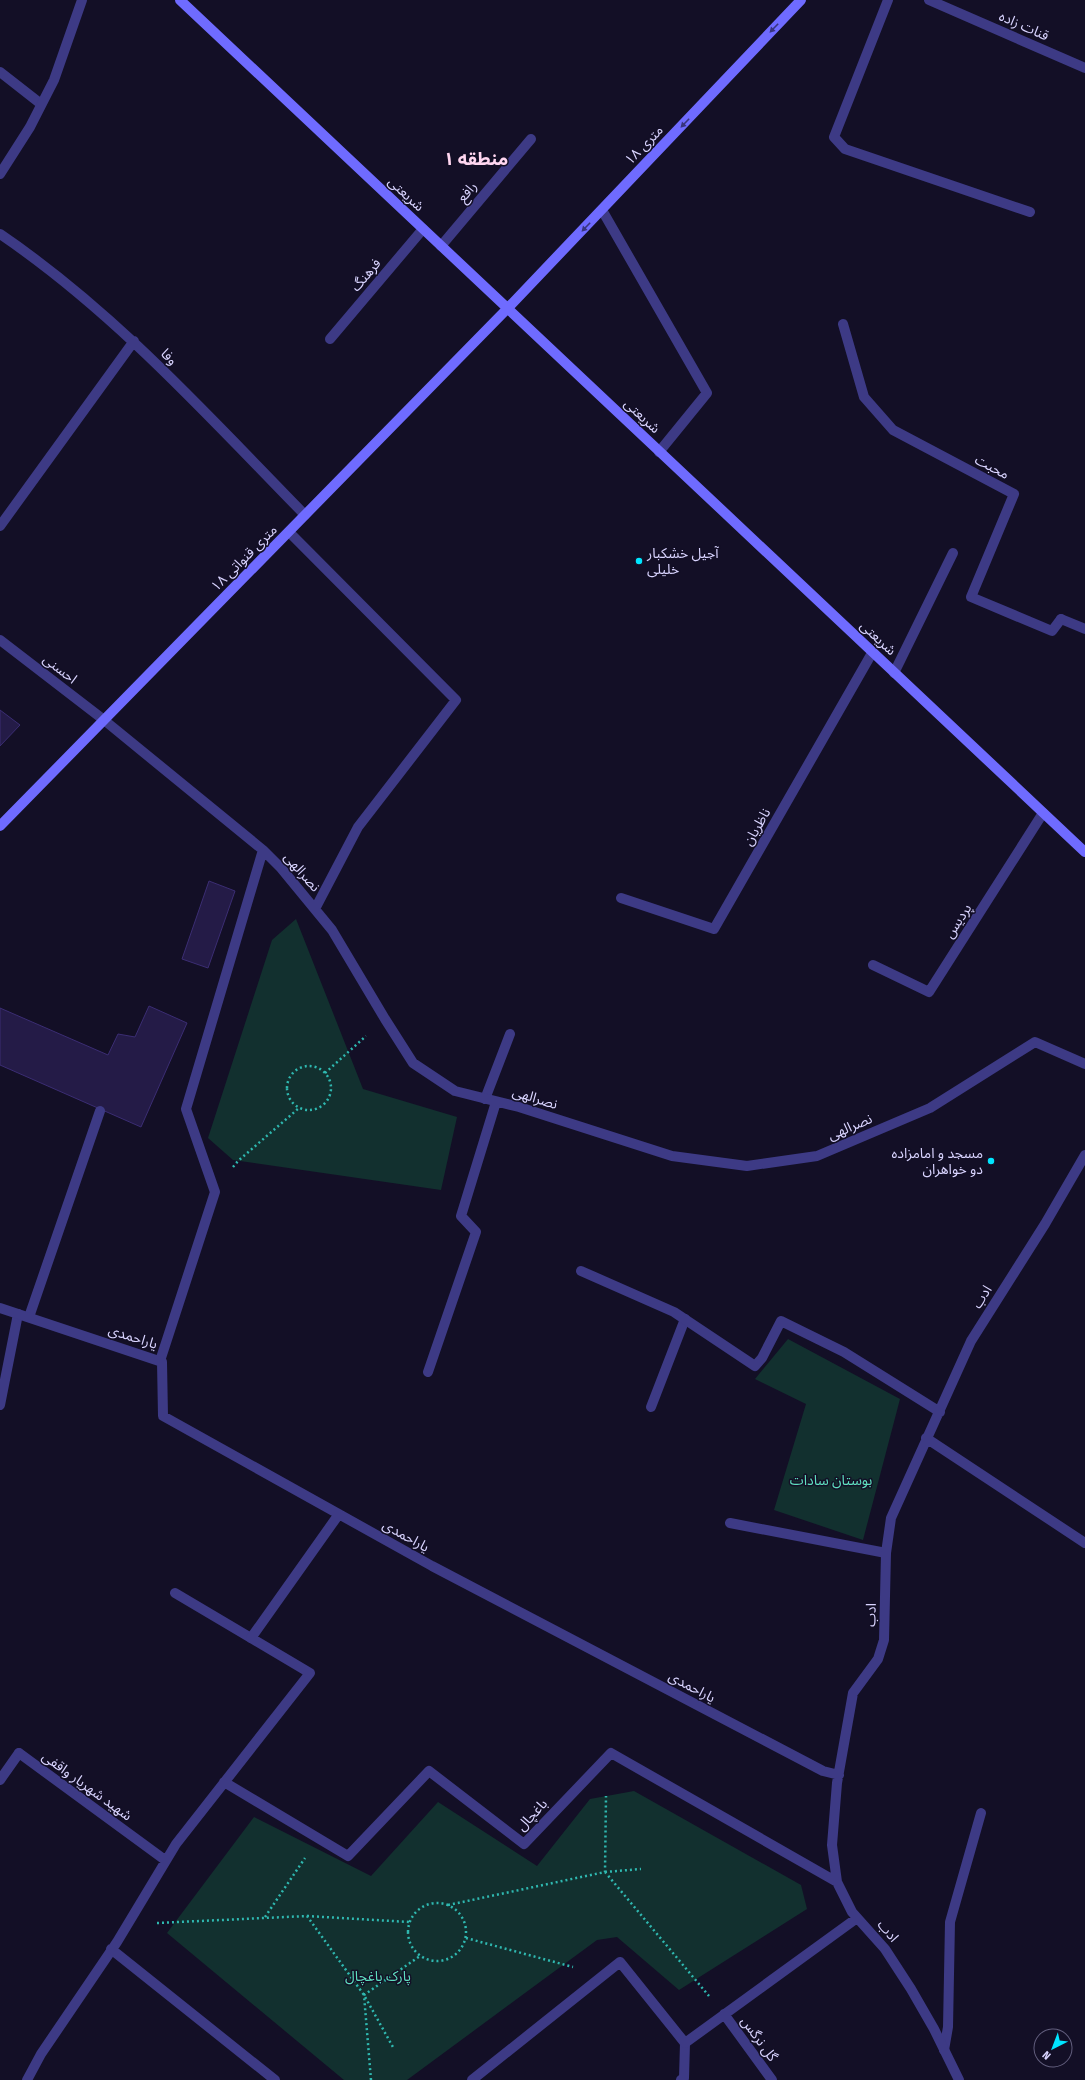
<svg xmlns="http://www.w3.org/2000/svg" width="1085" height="2080" viewBox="0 0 1085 2080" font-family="'Fira Sans Condensed','Noto Sans Arabic',sans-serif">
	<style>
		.green { fill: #12302f }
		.building { fill: #241b47; stroke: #3b2d73 }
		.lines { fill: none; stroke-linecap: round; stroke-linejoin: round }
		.path { stroke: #2fb8b0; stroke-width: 2.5; stroke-dasharray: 2 3; stroke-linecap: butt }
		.lane { stroke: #3d3a85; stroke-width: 10 }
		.street { stroke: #3d3a85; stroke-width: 10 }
		.secondary { stroke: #6f6bff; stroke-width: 10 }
		.oneway { fill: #38347d }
		.poi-dot { fill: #00e5ff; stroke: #130f26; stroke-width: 1.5 }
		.labels { text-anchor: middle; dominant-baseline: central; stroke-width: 3; stroke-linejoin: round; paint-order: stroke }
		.street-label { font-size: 14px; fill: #d9d4ff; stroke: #130f26 }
		.poi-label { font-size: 14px; fill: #d9d4ff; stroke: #130f26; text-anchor: start }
		.park-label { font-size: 14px; fill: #5fe0c0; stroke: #130f26 }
		.district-label { font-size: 18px; font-weight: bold; fill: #ffd6f0; stroke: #130f26 }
	</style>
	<rect width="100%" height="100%" fill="#130f26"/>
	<path class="green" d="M 296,919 L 363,1089 L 457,1117 L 441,1190 L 233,1160 L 208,1138 L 272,940 Z
		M 788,1339 L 900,1399 L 863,1540 L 774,1510 L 806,1404 L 755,1379 Z
		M 634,1791 L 801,1885 L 807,1909 L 679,1990 L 617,1937 L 597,1940 L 407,2080 L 344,2080 L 167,1933 L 254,1817 L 371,1876 L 438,1802 L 537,1866 L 590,1799 Z"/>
	<path class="building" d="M 0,710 L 20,725 L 0,746 Z
		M 209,881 L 235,891 L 208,968 L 182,959 Z
		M 149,1006 L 187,1023 L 141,1127 L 0,1065 L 0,1008 L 108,1055 L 118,1034 L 135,1037 Z"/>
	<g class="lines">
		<path class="path" d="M287 1088a22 22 0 1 1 44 0a22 22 0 1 1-44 0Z
			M 325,1073 L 366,1036
			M 233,1167 L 238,1161 L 299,1108
			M 605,1872 L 709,1996
			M 605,1872 L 641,1869
			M408 1932a29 29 0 1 1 58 0a29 29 0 1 1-58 0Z
			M 448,1905 L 605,1872 L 606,1796
			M 307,1916 L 409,1922
			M 265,1917 L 305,1858
			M 157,1923 L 307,1916 L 364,1995 L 394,2049
			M 466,1938 L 573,1967
			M 371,2080 L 364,1995 L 420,1956"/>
		<path class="lane" d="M 888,0 L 834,137 L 845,149 L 1030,212
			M 0,72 L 41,104
			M 843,324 L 864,397 L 893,430 L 1014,494 L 971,597 L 1052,631 L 1061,619
			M 485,1099 L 510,1034
			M 29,1317 L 100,1111
			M 0,1405 L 18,1314
			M 651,1407 L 685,1319
			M 730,1523 L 886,1553
			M 175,1593 L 251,1638
			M 0,1780 L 19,1753
			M 944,2050 L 948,2027 L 950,1922 L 981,1813
			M 681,2080 L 684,2078 L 685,2043"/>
		<path class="street" d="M 929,0 L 1085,68
			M 0,174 L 30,127 L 54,80 L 82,0
			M 602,210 L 707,393 L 659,452
			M 0,234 C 115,312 209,417 305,515
			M 441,246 L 531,139
			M 330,339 L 423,229
			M 0,526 L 134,341
			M 289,532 L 456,700 L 358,827 L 315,909
			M 1061,619 L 1085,629
			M 0,640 L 104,720 L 263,850 L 281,868 L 332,930 L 385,1019 L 413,1063 L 455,1091 L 519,1107 L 672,1156 L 747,1166 L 817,1156 L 930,1108 L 1035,1042 L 1085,1064
			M 894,673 L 953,553
			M 621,898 L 714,929 L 872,653
			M 873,965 L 929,992 L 1043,813
			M 581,1271 L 674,1312 L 755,1366 L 762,1358 L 781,1321 L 844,1352 L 940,1412
			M 0,1308 L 162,1362 L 163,1416 L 432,1566 L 823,1771 L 839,1775
			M 160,1361 L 215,1192 L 186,1109 L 263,850
			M 428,1372 L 476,1232 L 461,1216 L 496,1102
			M 926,1438 L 1085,1543
			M 19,1753 L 165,1860
			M 224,1782 L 348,1856 L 429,1771 L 524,1844 L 611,1753 L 837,1882
			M 111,1949 L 275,2080
			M 724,2014 L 772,2080
			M 27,2080 L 41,2054 L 117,1942 L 176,1844 L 310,1673 L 251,1638 L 339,1514
			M 472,2080 L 620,1962 L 685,2043 L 857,1918
			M 959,2080 L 934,2029 L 911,1989 L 885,1949 L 852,1912 L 837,1882 L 832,1845 L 837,1783 L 853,1693 L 878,1659 L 884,1640 L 886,1553 L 891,1518 L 971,1341 L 1045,1224 L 1085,1155"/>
		<path class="secondary" d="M 180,0 L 1085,852
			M 0,826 L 507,309 L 801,0"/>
	</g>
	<defs><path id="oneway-solid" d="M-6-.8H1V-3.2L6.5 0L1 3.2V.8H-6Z"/></defs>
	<g class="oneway">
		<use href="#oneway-solid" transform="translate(774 28) rotate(134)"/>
		<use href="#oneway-solid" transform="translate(685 123) rotate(134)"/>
		<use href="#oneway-solid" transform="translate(586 227) rotate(134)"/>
	</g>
	<g class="poi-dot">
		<circle cx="639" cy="561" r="4"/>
		<circle cx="991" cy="1161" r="4"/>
	</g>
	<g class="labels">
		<g class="street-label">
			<text transform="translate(1024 26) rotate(24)">قنات زاده</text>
			<text transform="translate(644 145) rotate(-46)">۱۸ متری</text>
			<text transform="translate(467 192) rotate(-50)">رافع</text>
			<text transform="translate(406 194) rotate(43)">شریعتی</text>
			<text transform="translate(366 275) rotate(-50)">فرهنگ</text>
			<text transform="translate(169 357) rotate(45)">وفا</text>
			<text transform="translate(642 416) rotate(43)">شریعتی</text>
			<text transform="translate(992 467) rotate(28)">محبت</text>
			<text transform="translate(244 558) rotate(-45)">۱۸ متری قنواتی</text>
			<text transform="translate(878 638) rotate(43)">شریعتی</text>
			<text transform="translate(60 669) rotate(38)">احسنی</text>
			<text transform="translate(757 827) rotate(-60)">ناظریان</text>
			<text transform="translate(302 872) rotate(49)">نصرالهی</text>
			<text transform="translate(958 921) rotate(-57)">پردیس</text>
			<text transform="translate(535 1098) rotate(17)">نصرالهی</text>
			<text transform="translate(850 1127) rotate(-23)">نصرالهی</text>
			<text transform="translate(982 1297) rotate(-58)">ادب</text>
			<text transform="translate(133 1337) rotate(18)">یاراحمدی</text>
			<text transform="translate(406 1536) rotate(29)">یاراحمدی</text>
			<text transform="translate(871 1615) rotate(-88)">ادب</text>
			<text transform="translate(692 1687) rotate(28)">یاراحمدی</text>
			<text transform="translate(87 1786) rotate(36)">شهید شهریار واقفی</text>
			<text transform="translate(532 1815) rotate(-47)">باغچال</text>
			<text transform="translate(888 1931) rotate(50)">ادب</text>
			<text transform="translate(759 2039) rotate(54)">گل نرگس</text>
		</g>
		<g class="poi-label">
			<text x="647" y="553">آجیل خشکبار<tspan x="647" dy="16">خلیلی</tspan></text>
			<text x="983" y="1153" text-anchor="end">مسجد و امامزاده<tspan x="983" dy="16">دو خواهران</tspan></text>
		</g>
		<g class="park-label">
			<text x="831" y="1480">بوستان سادات</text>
			<text x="378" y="1976">پارک باغچال</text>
		</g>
		<g class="district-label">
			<text x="476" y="159">منطقه ۱</text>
		</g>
	</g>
	<g transform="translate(1053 2048) rotate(222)"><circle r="19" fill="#130f26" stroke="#625e7d"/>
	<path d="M0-3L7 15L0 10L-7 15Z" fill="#00e5ff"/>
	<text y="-6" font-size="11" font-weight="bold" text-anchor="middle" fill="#d9d4ff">N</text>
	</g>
</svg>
